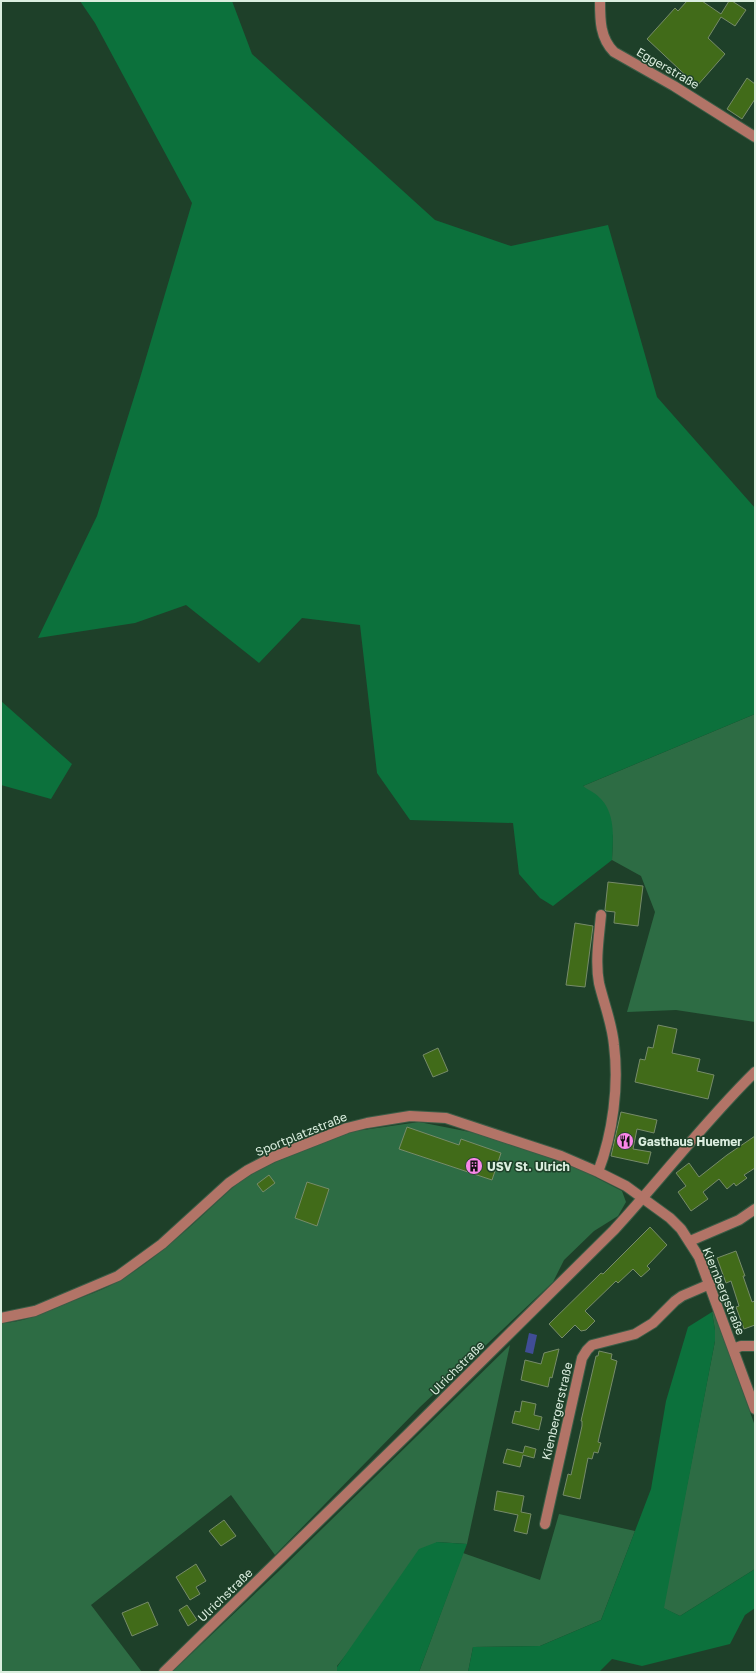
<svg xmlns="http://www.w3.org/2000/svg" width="756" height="1673" viewBox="0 0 756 1673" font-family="'Golos Text',sans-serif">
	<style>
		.green { fill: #2d6c44 }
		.forest { fill: #0c713c }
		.water { fill: #404d96 }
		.building { fill: #416b19; stroke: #768b69 }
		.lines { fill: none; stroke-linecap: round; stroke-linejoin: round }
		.minor-casing { stroke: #3c5c46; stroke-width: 12 }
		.minor { stroke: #b27467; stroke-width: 10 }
		.labels { text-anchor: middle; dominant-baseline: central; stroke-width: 3; stroke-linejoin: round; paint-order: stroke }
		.street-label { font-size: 12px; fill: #dbeedf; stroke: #1e4029 }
		.poi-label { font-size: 12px; font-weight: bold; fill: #dbeedf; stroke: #1e4029; text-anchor: start }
	</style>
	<rect width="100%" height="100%" fill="#1e4029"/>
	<path class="green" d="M 755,714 L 755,1022 L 676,1010 L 627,1012 L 655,912 L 641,876 L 612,860 L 613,836 L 583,786 Z
		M 419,1122 L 475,1133 L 570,1164 L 622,1191 L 626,1202 L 618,1216 L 594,1231 L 564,1260 L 553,1282 L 420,1407 L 275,1555 L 231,1495 L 91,1605 L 142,1672 L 1,1672 L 1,1323 C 22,1323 43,1313 62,1305 C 83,1297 104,1290 124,1278 C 166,1252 202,1215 239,1182 L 253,1173 L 290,1155 L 349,1132 Z
		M 714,1311 L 755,1426 L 755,1569 L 680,1616 L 663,1608 L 715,1341 L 715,1330 L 712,1312 Z
		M 510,1345 L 467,1544 L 437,1542 L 337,1666 L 337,1672 L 172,1672 L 279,1571 Z
		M 559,1514 L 635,1531 L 601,1620 L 540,1646 L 473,1647 L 468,1672 L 419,1672 L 463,1553 L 540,1580 Z"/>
	<path class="forest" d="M 80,1 L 232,1 L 252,54 L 435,220 L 511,246 L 608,225 L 657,397 L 755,508 L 755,714 L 583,786 C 588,790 596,793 601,799 C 616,815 613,840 612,860 L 553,906 L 540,898 L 519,874 L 513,823 L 410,820 L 377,773 L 360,625 L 302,618 L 259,663 L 186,605 L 135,623 L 38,638 L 97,516 L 140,378 L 192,203 L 95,23 Z
		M 1,701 L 72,764 L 51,799 L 1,785 Z
		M 712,1312 L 715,1330 L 715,1341 L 664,1608 L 680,1616 L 755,1569 L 755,1608 L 745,1615 L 730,1644 L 642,1666 L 612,1659 L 599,1672 L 468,1672 L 473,1647 L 540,1646 L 601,1620 L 651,1489 L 666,1401 L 688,1327 Z
		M 437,1542 L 467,1544 L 419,1672 L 337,1672 L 337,1667 L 419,1549 Z"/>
	<path class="water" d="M 529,1333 L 537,1335 L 533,1354 L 525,1352 Z"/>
	<path class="building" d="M 687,1 L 702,1 L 721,14 L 729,1 L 732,1 L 746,10 L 735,26 L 721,17 L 708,38 L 725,54 L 697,86 L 647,39 L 675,8 L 678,11 Z
		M 747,78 L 755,84 L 755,99 L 742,119 L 727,109 Z
		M 608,882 L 643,886 L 638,926 L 614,923 L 615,912 L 606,911 L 605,910 Z
		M 575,923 L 593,926 L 585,987 L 566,985 Z
		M 658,1025 L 677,1029 L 672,1053 L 700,1059 L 697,1071 L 714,1075 L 708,1099 L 635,1082 L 640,1059 L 645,1060 L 648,1047 L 653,1048 Z
		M 438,1048 L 448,1071 L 433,1077 L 423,1055 Z
		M 621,1112 L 657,1120 L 654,1133 L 637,1129 L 633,1149 L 651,1152 L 648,1164 L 611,1156 Z
		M 407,1127 L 459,1145 L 461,1139 L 501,1153 L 492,1180 L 399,1149 Z
		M 755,1136 L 755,1168 L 744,1175 L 747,1178 L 736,1186 L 734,1183 L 727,1189 L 719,1179 L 703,1192 L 708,1199 L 691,1211 L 678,1192 L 686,1186 L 676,1173 L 689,1163 L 699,1177 L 727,1155 Z
		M 269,1175 L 275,1183 L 263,1192 L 257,1184 Z
		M 307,1182 L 329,1189 L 317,1226 L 295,1218 Z
		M 650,1227 L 667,1245 L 647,1266 L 650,1269 L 641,1277 L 633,1269 L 618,1283 L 616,1281 L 585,1311 L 595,1321 L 586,1330 L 581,1331 L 575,1325 L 562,1338 L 549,1324 L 601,1273 L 603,1274 Z
		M 736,1251 L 745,1276 L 743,1276 L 752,1302 L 755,1301 L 755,1325 L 744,1329 L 736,1307 L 739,1306 L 731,1281 L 726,1283 L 717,1258 Z
		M 559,1349 L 552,1378 L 550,1377 L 548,1387 L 521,1380 L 525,1360 L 541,1364 L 544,1353 Z
		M 599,1351 L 612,1354 L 611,1359 L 617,1361 L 598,1442 L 601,1443 L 598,1453 L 594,1452 L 592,1459 L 588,1458 L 580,1499 L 563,1495 L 568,1474 L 571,1475 L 582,1426 L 582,1421 L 581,1421 L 596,1356 L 598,1356 Z
		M 522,1401 L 536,1404 L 534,1415 L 542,1417 L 539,1430 L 512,1423 L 515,1411 L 520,1412 Z
		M 525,1446 L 536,1449 L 534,1458 L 523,1455 L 520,1467 L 503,1463 L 507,1449 L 523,1453 Z
		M 497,1491 L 524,1496 L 521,1512 L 531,1514 L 527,1534 L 514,1531 L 518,1515 L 494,1510 Z
		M 224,1520 L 236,1536 L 221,1546 L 209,1531 Z
		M 196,1564 L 206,1581 L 196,1587 L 200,1594 L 190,1600 L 176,1577 Z
		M 148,1602 L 158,1625 L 132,1636 L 122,1613 Z
		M 187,1605 L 197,1620 L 188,1626 L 179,1610 Z"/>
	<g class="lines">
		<g class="minor-casing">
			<path id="minor" d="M 600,1 C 600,20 600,38 614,52 L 674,86 L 755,137
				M 598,1172 C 613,1133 619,1086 614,1045 C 612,1023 604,1004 599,983 C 595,961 599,937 601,915
				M 690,1241 L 739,1220 L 755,1209
				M 1,1318 L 35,1311 L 118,1276 L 162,1244 L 229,1183 L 248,1170 L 273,1157 L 347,1128 L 367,1123 L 410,1116 L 446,1118 L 561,1156 L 598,1172 L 626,1186 L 670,1218 L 681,1229 L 699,1257 L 755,1409
				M 733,1349 L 741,1346 L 755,1346
				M 545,1524 L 582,1358 L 587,1350 L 592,1345 L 635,1334 L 653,1323 L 675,1301 L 682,1296 L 710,1284
				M 164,1672 L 406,1436 L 614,1230 C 662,1178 705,1121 755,1072"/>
		</g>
		<use href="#minor" class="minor"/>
	</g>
	<defs>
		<g id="restaurant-disc" transform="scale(0.9)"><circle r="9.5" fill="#f987e8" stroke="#1e4029"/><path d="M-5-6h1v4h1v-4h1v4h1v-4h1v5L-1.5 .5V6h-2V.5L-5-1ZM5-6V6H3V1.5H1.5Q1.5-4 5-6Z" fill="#111"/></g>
		<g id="building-disc" transform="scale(0.9)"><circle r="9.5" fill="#f987e8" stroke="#1e4029"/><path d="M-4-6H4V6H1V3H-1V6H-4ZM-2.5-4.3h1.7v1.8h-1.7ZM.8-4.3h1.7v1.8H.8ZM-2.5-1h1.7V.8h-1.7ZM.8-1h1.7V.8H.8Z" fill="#111"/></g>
	</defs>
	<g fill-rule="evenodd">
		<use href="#restaurant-disc" x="625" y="1141"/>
		<use href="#building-disc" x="474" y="1166"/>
	</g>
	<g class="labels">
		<g class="street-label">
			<text transform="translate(668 68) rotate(30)">Eggerstraße</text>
			<text transform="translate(301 1134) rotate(-22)">Sportplatzstraße</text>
			<text transform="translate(724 1291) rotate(68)">Kiernbergstraße</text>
			<text transform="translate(457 1368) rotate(-45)">Ulrichstraße</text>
			<text transform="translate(557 1411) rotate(-77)">Kienbergerstraße</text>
			<text transform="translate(225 1595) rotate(-44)">Ulrichstraße</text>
		</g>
		<g class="poi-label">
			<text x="638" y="1141">Gasthaus Huemer</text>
			<text x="487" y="1166">USV St. Ulrich</text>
		</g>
	</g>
	<rect width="756" height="1673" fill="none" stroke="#dbeedf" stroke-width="4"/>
</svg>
